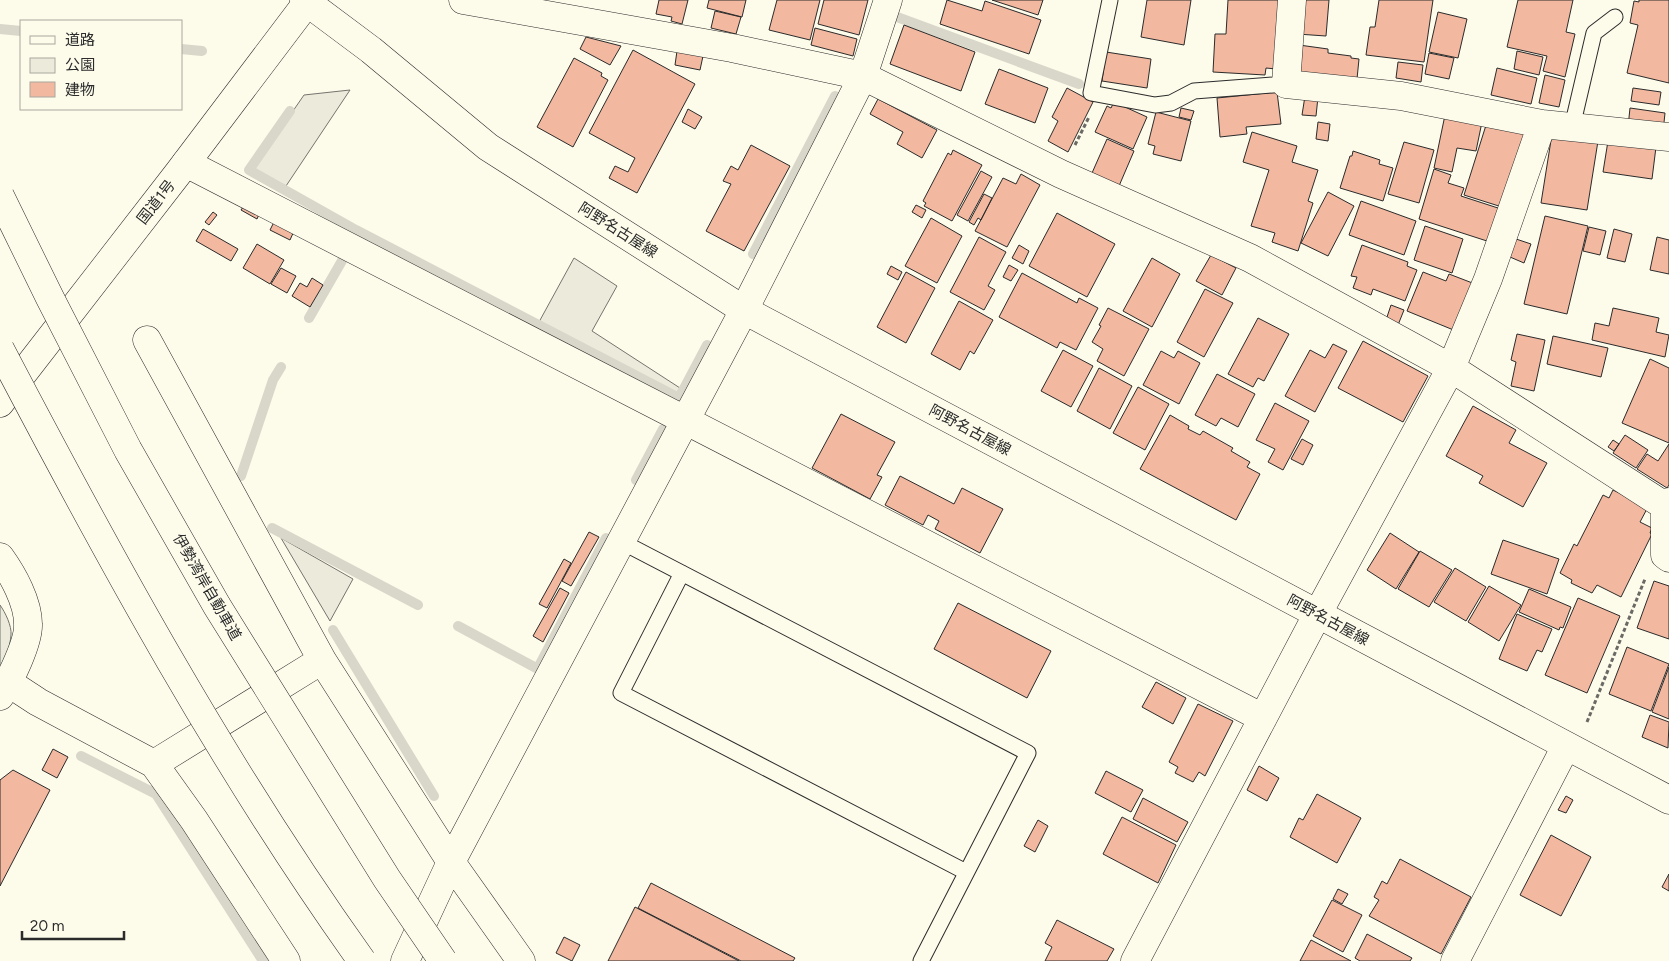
<svg xmlns="http://www.w3.org/2000/svg" width="1669" height="961" viewBox="0 0 1669 961" font-family="Figtree,'Noto Sans JP',sans-serif">
	<style>
		.green { fill: #ecebdb; stroke: #74746e }
		.lines { fill: none; stroke-linecap: round; stroke-linejoin: round }
		.stream { stroke: #d8d7c9; stroke-width: 10 }
		.building { fill: #f2b8a0; stroke: #2b2b2b }
		.lane-casing { stroke: #2b2b2b; stroke-width: 17 }
		.street-casing { stroke: #2b2b2b; stroke-width: 29 }
		.secondary-casing { stroke: #2b2b2b; stroke-width: 29 }
		.highway-casing { stroke: #2b2b2b; stroke-width: 29 }
		.path { stroke: #6a6964; stroke-width: 3; stroke-dasharray: 4 2.5; stroke-linecap: butt }
		.lane { stroke: #fdfbea; stroke-width: 15 }
		.street { stroke: #fdfbea; stroke-width: 28 }
		.secondary { stroke: #fdfbea; stroke-width: 28 }
		.highway { stroke: #fdfbea; stroke-width: 28 }
		.highway-bridge-casing { stroke: #2b2b2b; stroke-width: 29; stroke-linecap: butt }
		.highway-bridge { stroke: #fdfbea; stroke-width: 28 }
		.labels { text-anchor: middle; dominant-baseline: central; stroke-width: 4; stroke-linejoin: round; paint-order: stroke }
		.street-label { font-size: 15px; fill: #2b2b2b; stroke: #fdfbea }
	</style>
	<rect width="100%" height="100%" fill="#fdfbea"/>
	<path class="green" d="M 350,90 L 286,186 L 253,169 L 304,95 Z
		M 574,258 L 617,286 L 592,331 L 680,388 L 676,394 L 539,322 Z
		M 281,538 L 353,579 L 330,621 Z
		M 0,605 C 5,612 12,626 11,635 C 10,646 6,662 0,670 Z"/>
	<g class="lines">
		<path class="stream" d="M 897,17 L 1079,84
			M 0,29 L 21,31
			M 181,49 L 202,51
			M 290,111 L 249,170 L 356,230 L 679,398
			M 753,254 L 835,96
			M 309,318 L 343,259
			M 680,396 L 707,345
			M 241,476 L 273,380 L 281,367
			M 636,480 L 663,429
			M 272,528 L 418,605
			M 458,626 L 538,669
			M 333,630 L 434,796
			M 539,666 L 606,538
			M 81,756 L 156,794 L 263,961"/>
	</g>
	<path class="building" d="M 659,0 L 688,0 L 682,24 L 671,21 L 672,17 L 656,14 Z
		M 709,0 L 746,0 L 742,17 L 707,8 Z
		M 777,0 L 820,0 L 810,40 L 769,30 Z
		M 824,0 L 868,0 L 859,35 L 818,24 Z
		M 947,0 L 982,11 L 985,1 L 1041,20 L 1029,54 L 940,24 Z
		M 992,0 L 1043,0 L 1038,15 Z
		M 1147,0 L 1191,0 L 1184,45 L 1141,37 Z
		M 1228,0 L 1280,0 L 1276,69 L 1266,68 L 1265,75 L 1213,72 L 1215,34 L 1226,34 Z
		M 1299,0 L 1329,0 L 1326,36 L 1297,34 Z
		M 1379,0 L 1433,0 L 1424,62 L 1366,55 L 1370,27 L 1375,27 Z
		M 1518,0 L 1573,0 L 1566,32 L 1575,34 L 1565,77 L 1543,71 L 1547,56 L 1507,47 Z
		M 1639,0 L 1669,0 L 1669,83 L 1627,73 L 1638,25 L 1630,23 L 1634,1 L 1639,2 Z
		M 715,11 L 741,17 L 736,34 L 711,28 Z
		M 1438,12 L 1467,19 L 1458,58 L 1429,52 Z
		M 904,25 L 975,52 L 961,91 L 890,64 Z
		M 815,28 L 857,39 L 853,56 L 811,45 Z
		M 586,37 L 621,46 L 610,65 L 580,49 Z
		M 1299,45 L 1328,49 L 1328,53 L 1351,56 L 1351,58 L 1359,59 L 1357,79 L 1296,75 Z
		M 633,50 L 695,84 L 637,193 L 609,178 L 615,166 L 628,172 L 635,158 L 589,133 Z
		M 677,51 L 703,56 L 700,70 L 675,65 Z
		M 1517,51 L 1543,57 L 1539,75 L 1514,69 Z
		M 1106,52 L 1151,59 L 1147,88 L 1102,81 Z
		M 1429,53 L 1454,58 L 1449,79 L 1425,74 Z
		M 574,58 L 602,73 L 601,76 L 608,80 L 573,147 L 537,127 Z
		M 1398,62 L 1423,65 L 1421,82 L 1396,78 Z
		M 1497,68 L 1537,78 L 1531,104 L 1491,95 Z
		M 999,69 L 1048,88 L 1035,123 L 985,104 Z
		M 1545,75 L 1565,80 L 1559,107 L 1539,103 Z
		M 1067,88 L 1093,102 L 1068,152 L 1048,141 L 1058,121 L 1052,117 Z
		M 1633,88 L 1661,92 L 1659,105 L 1631,101 Z
		M 1277,92 L 1281,124 L 1246,127 L 1247,134 L 1220,137 L 1217,98 Z
		M 1305,96 L 1318,97 L 1316,116 L 1302,115 Z
		M 878,99 L 937,130 L 922,158 L 897,144 L 903,132 L 870,114 Z
		M 1114,102 L 1147,117 L 1133,149 L 1095,132 L 1107,106 L 1111,108 Z
		M 1181,108 L 1194,111 L 1191,120 L 1179,117 Z
		M 1630,108 L 1665,113 L 1663,132 L 1628,127 Z
		M 688,109 L 702,117 L 695,129 L 682,122 Z
		M 1156,112 L 1191,121 L 1181,161 L 1153,154 L 1155,146 L 1148,144 Z
		M 1445,115 L 1482,122 L 1476,151 L 1457,148 L 1452,172 L 1434,168 Z
		M 1318,122 L 1330,124 L 1328,141 L 1316,139 Z
		M 1487,122 L 1526,135 L 1502,207 L 1464,195 Z
		M 1252,132 L 1297,146 L 1292,162 L 1318,170 L 1308,201 L 1313,203 L 1298,251 L 1272,242 L 1275,233 L 1251,226 L 1269,170 L 1243,162 Z
		M 1552,134 L 1598,141 L 1587,210 L 1541,203 Z
		M 1107,139 L 1134,151 L 1119,186 L 1092,173 Z
		M 1608,141 L 1656,147 L 1652,179 L 1603,172 Z
		M 1404,142 L 1434,150 L 1419,203 L 1388,194 Z
		M 751,145 L 790,166 L 744,251 L 706,231 L 731,184 L 723,181 L 731,166 L 738,170 Z
		M 953,150 L 982,165 L 952,221 L 924,206 L 926,203 L 923,201 L 948,153 L 951,155 Z
		M 1353,151 L 1380,160 L 1379,164 L 1393,168 L 1383,201 L 1340,188 L 1350,156 L 1352,156 Z
		M 1434,169 L 1451,175 L 1448,183 L 1464,188 L 1461,196 L 1501,209 L 1490,242 L 1419,219 Z
		M 981,171 L 992,177 L 968,221 L 957,215 Z
		M 1021,174 L 1040,185 L 1007,247 L 975,231 L 1003,178 L 1016,184 Z
		M 1328,192 L 1354,206 L 1328,256 L 1301,243 Z
		M 984,194 L 992,198 L 981,220 L 978,218 L 974,225 L 969,222 Z
		M 1361,201 L 1416,221 L 1404,255 L 1349,235 Z
		M 245,204 L 260,212 L 257,219 L 241,210 Z
		M 916,205 L 926,210 L 922,218 L 912,212 Z
		M 213,212 L 217,215 L 209,225 L 205,222 Z
		M 1057,213 L 1115,244 L 1087,297 L 1029,266 Z
		M 1545,216 L 1588,226 L 1567,314 L 1524,304 Z
		M 931,218 L 962,236 L 937,283 L 905,266 Z
		M 275,220 L 294,231 L 290,240 L 270,230 Z
		M 1425,226 L 1463,239 L 1452,273 L 1414,260 Z
		M 1589,227 L 1606,231 L 1600,255 L 1583,251 Z
		M 203,229 L 238,249 L 231,261 L 196,241 Z
		M 1614,229 L 1632,234 L 1625,262 L 1607,258 Z
		M 979,237 L 1006,252 L 988,286 L 995,290 L 984,310 L 950,292 Z
		M 1657,237 L 1669,240 L 1669,274 L 1650,270 Z
		M 1516,239 L 1531,244 L 1524,263 L 1510,257 Z
		M 257,244 L 284,260 L 270,284 L 243,268 Z
		M 1019,245 L 1029,251 L 1023,264 L 1012,258 Z
		M 1362,245 L 1408,262 L 1407,266 L 1417,270 L 1405,301 L 1373,289 L 1371,295 L 1353,288 L 1357,277 L 1351,276 Z
		M 1211,255 L 1236,268 L 1222,295 L 1196,281 Z
		M 1152,258 L 1180,274 L 1152,327 L 1123,311 Z
		M 1009,265 L 1018,270 L 1011,281 L 1003,277 Z
		M 891,266 L 902,272 L 898,280 L 887,274 Z
		M 281,268 L 296,276 L 287,293 L 271,284 Z
		M 906,272 L 935,288 L 906,343 L 877,327 Z
		M 1423,272 L 1446,281 L 1449,274 L 1475,284 L 1456,331 L 1407,311 Z
		M 1022,273 L 1077,303 L 1079,298 L 1098,308 L 1076,350 L 1060,342 L 1057,348 L 999,317 Z
		M 312,278 L 323,285 L 310,307 L 292,296 L 300,283 L 307,287 Z
		M 1205,289 L 1233,303 L 1204,357 L 1177,342 Z
		M 959,301 L 993,320 L 974,354 L 970,351 L 960,370 L 931,354 Z
		M 1391,305 L 1404,310 L 1398,325 L 1386,320 Z
		M 1108,308 L 1149,329 L 1124,376 L 1097,361 L 1103,349 L 1092,342 L 1101,326 L 1099,325 Z
		M 1613,308 L 1659,318 L 1656,332 L 1669,335 L 1665,357 L 1592,340 L 1595,323 L 1609,326 Z
		M 1258,318 L 1289,334 L 1264,381 L 1258,378 L 1253,387 L 1228,374 Z
		M 1517,334 L 1545,340 L 1534,391 L 1511,386 L 1516,362 L 1511,360 Z
		M 1553,336 L 1608,348 L 1601,377 L 1547,364 Z
		M 1363,341 L 1428,376 L 1403,422 L 1338,388 Z
		M 1333,344 L 1347,351 L 1315,412 L 1285,396 L 1310,350 L 1325,358 Z
		M 1063,350 L 1093,366 L 1071,407 L 1041,391 Z
		M 1161,351 L 1174,358 L 1178,351 L 1200,363 L 1179,404 L 1143,385 Z
		M 1650,359 L 1669,368 L 1669,443 L 1622,423 Z
		M 1099,368 L 1132,386 L 1110,429 L 1077,411 Z
		M 1217,374 L 1255,394 L 1238,427 L 1221,418 L 1216,426 L 1195,415 Z
		M 1138,387 L 1169,404 L 1145,450 L 1113,433 Z
		M 1275,403 L 1309,421 L 1283,470 L 1268,462 L 1275,449 L 1256,440 Z
		M 1473,406 L 1516,430 L 1509,443 L 1547,463 L 1523,507 L 1479,483 L 1483,476 L 1446,456 Z
		M 841,414 L 895,442 L 877,475 L 882,477 L 870,499 L 812,468 Z
		M 1170,415 L 1189,426 L 1188,429 L 1200,435 L 1203,431 L 1233,448 L 1231,451 L 1250,462 L 1247,467 L 1260,474 L 1236,520 L 1140,469 Z
		M 1625,435 L 1648,450 L 1636,468 L 1613,453 Z
		M 1302,439 L 1313,445 L 1303,465 L 1291,459 Z
		M 1613,440 L 1619,444 L 1614,451 L 1608,447 Z
		M 1669,444 L 1669,485 L 1667,488 L 1637,469 L 1647,454 L 1658,461 Z
		M 900,476 L 954,504 L 962,488 L 1003,509 L 980,553 L 935,529 L 939,521 L 928,515 L 923,525 L 885,505 Z
		M 1613,490 L 1648,507 L 1640,522 L 1652,528 L 1650,533 L 1652,534 L 1621,597 L 1597,585 L 1592,593 L 1571,583 L 1572,580 L 1560,573 L 1574,544 L 1577,546 L 1603,495 L 1609,498 Z
		M 589,532 L 599,537 L 571,586 L 562,581 Z
		M 1390,533 L 1419,552 L 1396,589 L 1367,570 Z
		M 1503,540 L 1559,559 L 1547,594 L 1491,574 Z
		M 1420,551 L 1452,570 L 1429,607 L 1398,589 Z
		M 564,559 L 571,563 L 547,608 L 539,604 Z
		M 1455,568 L 1486,587 L 1466,621 L 1434,602 Z
		M 1654,581 L 1669,586 L 1669,639 L 1637,628 Z
		M 1489,586 L 1521,605 L 1499,641 L 1468,622 Z
		M 560,588 L 569,593 L 543,642 L 533,636 Z
		M 1529,589 L 1571,607 L 1563,628 L 1560,627 L 1559,630 L 1519,612 Z
		M 1578,598 L 1620,616 L 1587,693 L 1545,675 Z
		M 958,603 L 1051,651 L 1027,698 L 934,649 Z
		M 1517,614 L 1552,629 L 1542,652 L 1537,650 L 1527,671 L 1499,659 Z
		M 1627,647 L 1669,664 L 1651,711 L 1609,694 Z
		M 1669,667 L 1669,719 L 1652,712 Z
		M 1156,682 L 1186,698 L 1173,724 L 1142,707 Z
		M 1198,704 L 1233,721 L 1205,776 L 1199,772 L 1193,782 L 1175,773 L 1178,767 L 1169,762 Z
		M 1650,715 L 1669,722 L 1668,748 L 1642,737 Z
		M 53,749 L 68,757 L 57,778 L 42,770 Z
		M 1259,766 L 1279,778 L 1267,801 L 1247,790 Z
		M 13,770 L 50,790 L 0,886 L 0,780 Z
		M 1106,771 L 1143,790 L 1131,812 L 1095,793 Z
		M 1317,794 L 1361,818 L 1337,863 L 1290,837 L 1299,818 L 1303,820 Z
		M 1566,796 L 1573,800 L 1566,813 L 1558,810 Z
		M 1143,798 L 1188,822 L 1177,842 L 1133,819 Z
		M 1122,817 L 1176,845 L 1158,883 L 1103,854 Z
		M 1038,820 L 1048,826 L 1035,852 L 1024,846 Z
		M 1551,835 L 1591,857 L 1561,916 L 1520,895 Z
		M 1400,859 L 1471,897 L 1441,954 L 1369,916 L 1379,900 L 1374,897 L 1382,881 L 1387,884 Z
		M 1669,874 L 1669,891 L 1662,887 Z
		M 651,883 L 795,958 L 793,961 L 741,961 L 638,908 Z
		M 1338,889 L 1348,894 L 1342,904 L 1333,899 Z
		M 1332,900 L 1362,915 L 1343,952 L 1313,936 Z
		M 635,907 L 739,961 L 608,961 Z
		M 1057,920 L 1114,949 L 1107,961 L 1045,961 L 1052,947 L 1045,943 Z
		M 1367,934 L 1412,958 L 1410,961 L 1360,961 L 1355,958 Z
		M 564,937 L 580,945 L 572,961 L 556,953 Z
		M 1311,940 L 1351,961 L 1300,961 Z"/>
	<g class="lines">
		<g class="lane-casing">
			<path id="lane" d="M 1110,0 L 1091,93 L 1155,105 L 1171,103 L 1194,91 L 1286,84
				M 1572,127 L 1594,33 L 1615,17
				M 622,542 L 1028,753 L 921,961
				M 682,573 L 621,693 L 966,872"/>
		</g>
		<g class="street-casing">
			<path id="street" d="M 463,0 L 732,48 L 863,76 L 1061,174 L 1250,258 L 1451,368 L 1665,506
				M 1542,124 L 1669,137
				M 186,163 L 1263,718
				M 147,340 L 322,660 L 451,862 L 521,961
				M 1669,502 L 1665,506 L 1665,555 L 1669,558
				M 0,557 C 13,575 28,602 28,624 C 29,642 10,680 0,696
				M 9,683 L 38,702 L 154,764 L 194,820 L 286,961
				M 154,764 L 322,660
				M 405,961 L 451,862 L 744,310 L 863,76 L 888,0
				M 1135,961 L 1317,615 L 1451,368 L 1488,279 L 1542,124 L 1401,96 L 1286,84 L 1292,0
				M 1455,961 L 1566,746"/>
		</g>
		<g class="secondary-casing">
			<path id="secondary" d="M 304,0 L 371,50 L 488,147 L 744,310 L 1669,800"/>
		</g>
		<g class="highway-casing">
			<path id="highway" d="M 0,403 L 179,172 L 309,0"/>
		</g>
		<path class="path" d="M 1075,145 L 1089,117
			M 1587,722 L 1645,579"/>
		<use href="#lane" class="lane"/>
		<use href="#street" class="street"/>
		<use href="#secondary" class="secondary"/>
		<use href="#highway" class="highway"/>
		<g class="highway-bridge-casing">
			<path id="highway-bridge" d="M 0,196 L 50,298 L 128,450 L 217,606 L 387,879 L 443,961
				M 0,349 C 110,559 224,768 362,961"/>
		</g>
		<use href="#highway-bridge" class="highway-bridge"/>
	</g>
	<g class="labels">
		<g class="street-label">
			<text transform="translate(156 202) rotate(-52)">国道1号</text>
			<text transform="translate(618 230) rotate(32)">阿野名古屋線</text>
			<text transform="translate(970 430) rotate(28)">阿野名古屋線</text>
			<text transform="translate(207 587) rotate(60)">伊勢湾岸自動車道</text>
			<text transform="translate(1328 620) rotate(28)">阿野名古屋線</text>
		</g>
	</g>
	<rect x="20" y="20" width="162" height="90" fill="#fdfbea" stroke="#a9a89e"/>
	<rect x="30" y="36" width="25" height="8" fill="#fdfbea" stroke="#a9a89e"/>
	<text x="65" y="45" font-size="15" fill="#2b2b2b">道路</text>
	<rect x="30" y="58" width="25" height="15" fill="#ecebdb" stroke="#a9a89e"/>
	<text x="65" y="70" font-size="15" fill="#2b2b2b">公園</text>
	<rect x="30" y="82" width="25" height="15" fill="#f2b8a0" stroke="#a9a89e"/>
	<text x="65" y="95" font-size="15" fill="#2b2b2b">建物</text>
	<path d="M22 931v8h102v-8" fill="none" stroke="#2b2b2b" stroke-width="2.5"/>
	<text x="30" y="931" font-size="15" fill="#2b2b2b" stroke="#fdfbea" stroke-width="4" paint-order="stroke">20 m</text>
</svg>
